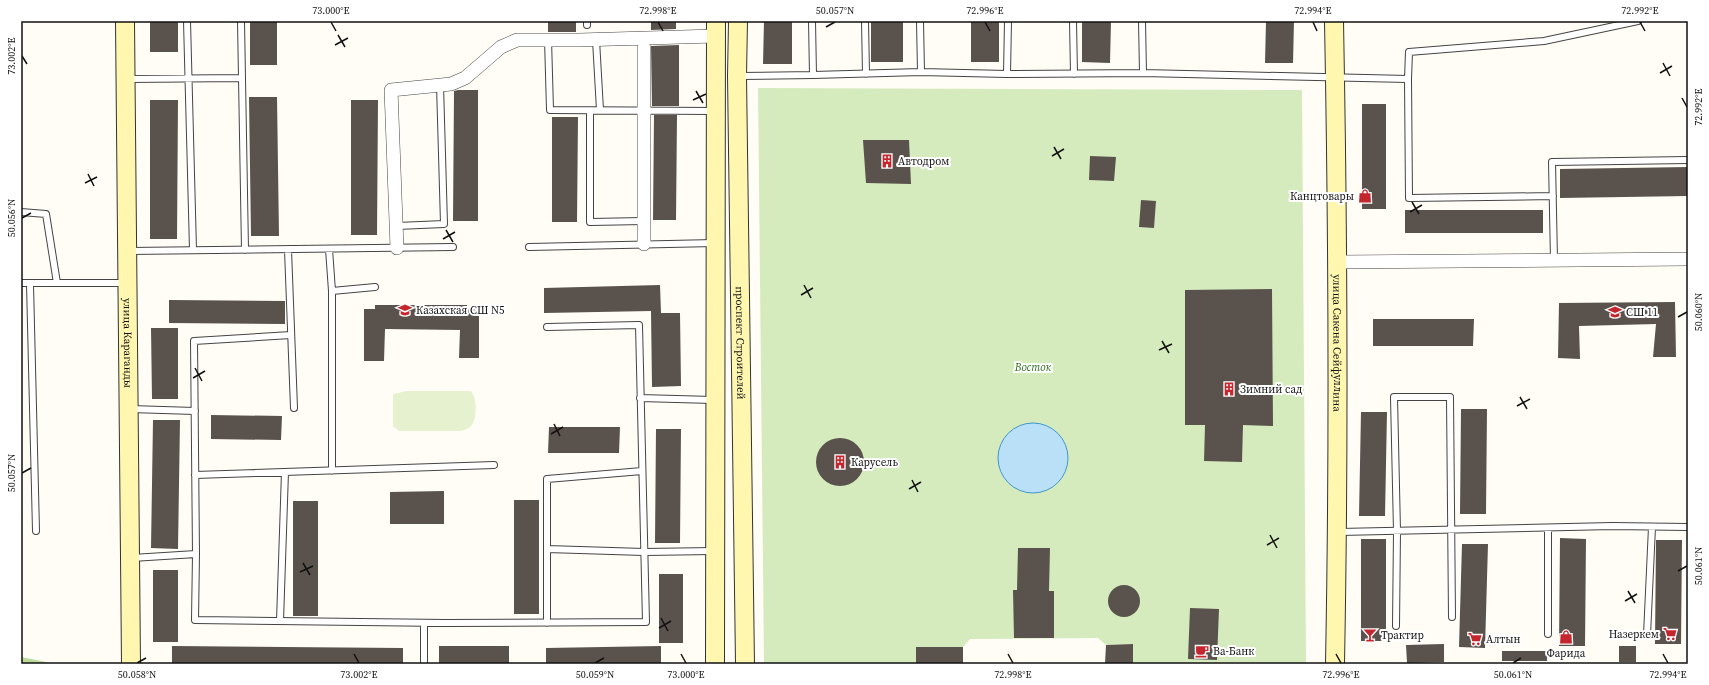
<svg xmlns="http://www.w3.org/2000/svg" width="1709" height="685" viewBox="0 0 1709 685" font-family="'Source Serif 4',serif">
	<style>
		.green { fill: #d5ebbd }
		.forest { fill: #b9dc9c }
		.pitch { fill: #e6f2cf }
		.water { fill: #b9e0f7; stroke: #3f96cf }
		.building { fill: #5a524d }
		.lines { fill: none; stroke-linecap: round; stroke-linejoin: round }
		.lane-casing { stroke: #444; stroke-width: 8 }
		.street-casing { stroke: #444; stroke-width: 14 }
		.secondary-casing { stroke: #333; stroke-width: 20 }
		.lane { stroke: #fff; stroke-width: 6 }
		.street { stroke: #fff; stroke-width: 13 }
		.secondary { stroke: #fff6b0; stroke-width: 18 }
		.ticks { fill: none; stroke: #111; stroke-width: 1.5 }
		.labels { text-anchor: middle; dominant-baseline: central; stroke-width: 4; stroke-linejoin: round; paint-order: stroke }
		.poi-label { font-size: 11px; fill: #111; stroke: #fff; text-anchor: start }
		.street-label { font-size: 11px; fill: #111; stroke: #fff }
		.park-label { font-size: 11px; font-style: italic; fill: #2f6b1f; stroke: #fff }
		.neatline { fill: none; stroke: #111; stroke-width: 1.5 }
		.ticks-label { font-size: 10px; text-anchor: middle; fill: #111 }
	</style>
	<rect width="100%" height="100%" fill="#fffdf5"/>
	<path class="green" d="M 758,88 L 1302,90 L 1306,664 L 1133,664 L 1133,644 L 1106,645 L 1098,638 L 970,639 L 963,647 L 916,647 L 916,664 L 764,664 Z"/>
	<path class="forest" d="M 21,657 L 56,664 L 21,664 Z"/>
	<path class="pitch" d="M 407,391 L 471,391 C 477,399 478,420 470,427 C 468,429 464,430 461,431 L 399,431 L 393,426 L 393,394 Z"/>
	<path class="water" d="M998 458a35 35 0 1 1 70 0a35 35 0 1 1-70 0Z"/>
	<path class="building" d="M 150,21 L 178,21 L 178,52 L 150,52 Z
		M 250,21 L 277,21 L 277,65 L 250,65 Z
		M 548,21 L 576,21 L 576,32 L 548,32 Z
		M 651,21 L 676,21 L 676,29 L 651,30 Z
		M 764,21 L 792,21 L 792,64 L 763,64 Z
		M 871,21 L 903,21 L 903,62 L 871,62 Z
		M 971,21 L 999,21 L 999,62 L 971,62 Z
		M 1082,21 L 1111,21 L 1110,63 L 1082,62 Z
		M 1266,21 L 1294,21 L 1293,63 L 1265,63 Z
		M 679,45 L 679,106 L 652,106 L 651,46 Z
		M 458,90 L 478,90 L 478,221 L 453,221 L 454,91 Z
		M 249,97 L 277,97 L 279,236 L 251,236 Z
		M 150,100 L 178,100 L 177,239 L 150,239 Z
		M 351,100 L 378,100 L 377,235 L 351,235 Z
		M 1362,104 L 1386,104 L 1386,209 L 1362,209 Z
		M 654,115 L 677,115 L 676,220 L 653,220 Z
		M 552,117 L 578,117 L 577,222 L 552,222 Z
		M 863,140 L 909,140 L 911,184 L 866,183 Z
		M 1090,156 L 1116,157 L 1114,181 L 1089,180 Z
		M 1688,167 L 1688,196 L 1560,198 L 1560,169 Z
		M 1141,200 L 1156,201 L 1154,228 L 1139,227 Z
		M 1405,210 L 1543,210 L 1543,233 L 1405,233 Z
		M 660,285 L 661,313 L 680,313 L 681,386 L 652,387 L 651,311 L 544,313 L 544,288 Z
		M 1272,289 L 1273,426 L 1243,425 L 1242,462 L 1204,461 L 1205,425 L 1185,425 L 1185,290 Z
		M 169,300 L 285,301 L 285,324 L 169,323 Z
		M 1675,302 L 1676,357 L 1653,357 L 1656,324 L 1579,326 L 1580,359 L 1558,358 L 1559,303 Z
		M 375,305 L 467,305 L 467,309 L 479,309 L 479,358 L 459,358 L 460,330 L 385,329 L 384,361 L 364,361 L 364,309 L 375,309 Z
		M 1373,319 L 1474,319 L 1473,346 L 1373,346 Z
		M 151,328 L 178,328 L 178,399 L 152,399 Z
		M 1461,409 L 1487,409 L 1486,514 L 1460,514 Z
		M 1361,412 L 1387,412 L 1385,516 L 1359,516 Z
		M 211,415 L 282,416 L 281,440 L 211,439 Z
		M 153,420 L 180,420 L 178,549 L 151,548 Z
		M 549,427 L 620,427 L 619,453 L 548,453 Z
		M 656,429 L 681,429 L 680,543 L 655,543 Z
		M816 462a24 24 0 1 1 48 0a24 24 0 1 1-48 0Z
		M 444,491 L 444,524 L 390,524 L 390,492 Z
		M 514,500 L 539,500 L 539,614 L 514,614 Z
		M 293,501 L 318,501 L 318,616 L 293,616 Z
		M 1560,538 L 1586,539 L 1585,646 L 1559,646 Z
		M 1361,539 L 1386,539 L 1386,641 L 1361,641 Z
		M 1656,540 L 1682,540 L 1681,644 L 1655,644 Z
		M 1462,544 L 1488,544 L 1485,648 L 1459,647 Z
		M 1018,548 L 1050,548 L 1049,591 L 1054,591 L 1054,638 L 1014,638 L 1013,590 L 1017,590 Z
		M 153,570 L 178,570 L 178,642 L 153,642 Z
		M 659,574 L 683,574 L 683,643 L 659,643 Z
		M1108 601a16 16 0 1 1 32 0a16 16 0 1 1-32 0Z
		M 1190,608 L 1219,609 L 1217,660 L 1188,659 Z
		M 1133,644 L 1133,664 L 1105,664 L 1106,645 Z
		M 1444,644 L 1444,662 L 1407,663 L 1406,645 Z
		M 172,646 L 403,648 L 403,664 L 172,664 Z
		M 439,646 L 509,646 L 509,664 L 439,664 Z
		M 661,646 L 661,664 L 546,664 L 546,648 Z
		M 1619,646 L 1636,646 L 1636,662 L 1619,662 Z
		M 916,647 L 963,647 L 963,664 L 916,664 Z
		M 1502,651 L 1547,651 L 1547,661 L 1502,661 Z"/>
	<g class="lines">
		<g class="lane-casing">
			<path id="lane" d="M 187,21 L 193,250
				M 241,21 L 245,250
				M 587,21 L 587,25
				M 865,21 L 866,74
				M 920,21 L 921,72
				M 1008,21 L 1007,74 L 1143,73
				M 1073,21 L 1074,74
				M 1142,21 L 1143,73 L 1408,79 L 1409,198 L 1553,196
				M 548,39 L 550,110 L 713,111
				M 596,40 L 600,110
				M 813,75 L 921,72 L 1007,74
				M 738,76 L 813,75 L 812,21
				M 128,79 L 242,78
				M 1408,79 L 1409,52 L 1544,41 L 1638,21
				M 590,111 L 590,222 L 644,221
				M 21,212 L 46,214 L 57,283
				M 397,226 L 444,224 L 440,85
				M 529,247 L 715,243
				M 329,249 L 332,291 L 332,471
				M 288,250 L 294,408
				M 129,251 L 453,247
				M 1554,260 L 1552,162 L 1688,160
				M 21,283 L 126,283
				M 30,284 L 36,531
				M 332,291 L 375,287
				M 640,398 L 713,400
				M 130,409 L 195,411
				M 195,475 L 494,465
				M 1339,532 L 1612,526 L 1688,527
				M 547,549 L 644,552 L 714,551
				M 196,554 L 194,341 L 291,335
				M 132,558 L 196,554 L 195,620 L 446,623 L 646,622 L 639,325 L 547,327
				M 280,621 L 285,472
				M 424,623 L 424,664
				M 547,623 L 547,479 L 642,471
				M 1396,626 L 1397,531 L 1394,397 L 1450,397 L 1452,617
				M 1548,634 L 1548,528
				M 1647,635 L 1652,527"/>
		</g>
		<g class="street-casing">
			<path id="street" d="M 644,48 L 644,244
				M 397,248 L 391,90 L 451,84 L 465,78 L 501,47 L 517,40 L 579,40 L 715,36
				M 1338,262 L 1688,259"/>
		</g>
		<g class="secondary-casing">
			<g id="secondary">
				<path id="s1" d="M 125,21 L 131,664"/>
				<path id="s2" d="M 738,21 L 737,76 L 745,664"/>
				<path id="s3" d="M 1334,21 C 1338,235 1339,450 1335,664"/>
				<path d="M 715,664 L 716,21"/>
			</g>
		</g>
		<use href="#lane" class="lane"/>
		<use href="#street" class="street"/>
		<use href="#secondary" class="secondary"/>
	</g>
	<path class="ticks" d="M 331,22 L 336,31M 658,22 L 663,31M 985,22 L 990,31M 1313,22 L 1317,31M 1640,22 L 1645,31M 826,27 L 835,22M 338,35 L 345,47M 335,45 L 348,38M 22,56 L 27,64M 1663,63 L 1670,76M 1660,73 L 1672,66M 696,91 L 703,103M 1682,98 L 1687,107M 693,100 L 706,94M 1054,147 L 1061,159M 1052,156 L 1064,149M 88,174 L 94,186M 85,183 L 97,177M 1412,202 L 1419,214M 1410,212 L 1422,205M 22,218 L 31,213M 446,230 L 453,242M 443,239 L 455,232M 804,285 L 811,298M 801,295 L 813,288M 1678,317 L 1687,312M 1162,341 L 1169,353M 1159,350 L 1172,344M 195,368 L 202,381M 193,378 L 205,371M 1520,397 L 1527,409M 1517,406 L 1530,399M 554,424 L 560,436M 551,434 L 563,427M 22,473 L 31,468M 912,480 L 918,492M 909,489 L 921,482M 1270,535 L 1277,548M 1267,545 L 1279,538M 303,563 L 310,575M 1678,571 L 1687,566M 300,572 L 313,566M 1628,591 L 1635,603M 1625,601 L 1637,594M 661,618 L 668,631M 659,628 L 671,621M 354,654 L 359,663M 681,654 L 686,663M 1008,654 L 1013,663M 1336,654 L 1341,663M 1663,654 L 1668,663M 137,663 L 146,658M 595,663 L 604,658M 1513,663 L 1521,658"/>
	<defs>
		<g id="building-bare" transform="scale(1.08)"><path d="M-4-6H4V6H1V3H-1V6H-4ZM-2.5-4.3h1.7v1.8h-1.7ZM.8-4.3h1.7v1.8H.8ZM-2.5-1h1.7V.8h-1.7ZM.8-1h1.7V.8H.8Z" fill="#c4262e" stroke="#fff" stroke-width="2.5" paint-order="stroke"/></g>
		<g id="shop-bare" transform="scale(1.08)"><path d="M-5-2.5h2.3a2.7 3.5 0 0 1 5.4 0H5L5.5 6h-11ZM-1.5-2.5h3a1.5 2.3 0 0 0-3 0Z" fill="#c4262e" stroke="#fff" stroke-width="2.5" paint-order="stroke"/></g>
		<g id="school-bare" transform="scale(1.08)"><path d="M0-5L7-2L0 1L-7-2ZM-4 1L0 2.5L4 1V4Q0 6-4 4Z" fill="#c4262e" stroke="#fff" stroke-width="2.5" paint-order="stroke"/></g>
		<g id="supermarket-bare" transform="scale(1.08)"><path d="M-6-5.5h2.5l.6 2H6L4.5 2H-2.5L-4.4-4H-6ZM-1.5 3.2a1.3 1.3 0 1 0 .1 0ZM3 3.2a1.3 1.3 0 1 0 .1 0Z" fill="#c4262e" stroke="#fff" stroke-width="2.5" paint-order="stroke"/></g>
		<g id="bar-bare" transform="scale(1.08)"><path d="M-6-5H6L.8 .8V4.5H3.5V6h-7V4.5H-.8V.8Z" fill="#c4262e" stroke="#fff" stroke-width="2.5" paint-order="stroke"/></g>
		<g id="cafe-bare" transform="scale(1.08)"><path d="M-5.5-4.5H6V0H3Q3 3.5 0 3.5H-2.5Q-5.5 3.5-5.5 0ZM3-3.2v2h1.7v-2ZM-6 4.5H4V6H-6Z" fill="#c4262e" stroke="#fff" stroke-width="2.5" paint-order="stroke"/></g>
	</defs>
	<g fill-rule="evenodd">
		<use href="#building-bare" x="887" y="161"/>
		<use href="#shop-bare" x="1365" y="196"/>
		<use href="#school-bare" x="405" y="310"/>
		<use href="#school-bare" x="1615" y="312"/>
		<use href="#building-bare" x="1229" y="389"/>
		<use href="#building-bare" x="840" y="462"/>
		<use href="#supermarket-bare" x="1670" y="634"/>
		<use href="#bar-bare" x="1370" y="635"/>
		<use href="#shop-bare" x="1566" y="637"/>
		<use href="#supermarket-bare" x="1475" y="639"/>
		<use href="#cafe-bare" x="1202" y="651"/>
	</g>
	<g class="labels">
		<g class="poi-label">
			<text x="898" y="161">Автодром</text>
			<text x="1354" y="196" text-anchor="end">Канцтовары</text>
			<text x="416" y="310">Казахская СШ N5</text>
			<text x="1626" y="312">СШ 11</text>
			<text x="1240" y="389">Зимний сад</text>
			<text x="851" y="462">Карусель</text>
			<text x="1659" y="634" text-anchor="end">Назеркем</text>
			<text x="1381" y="635">Трактир</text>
			<text x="1486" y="639">Алтын</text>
			<text x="1213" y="651">Ва-Банк</text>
			<text x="1566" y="653" text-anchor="middle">Фарида</text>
		</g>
		<g class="street-label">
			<text stroke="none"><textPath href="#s2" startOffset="322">проспект Строителей</textPath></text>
			<text stroke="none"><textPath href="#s3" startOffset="322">улица Сакена Сейфуллина</textPath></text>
			<text stroke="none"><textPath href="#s1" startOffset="322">улица Караганды</textPath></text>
		</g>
		<g class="park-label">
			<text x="1033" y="367">Восток</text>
		</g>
	</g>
	<rect width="1709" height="685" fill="none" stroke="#ffffff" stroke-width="44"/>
	<rect x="22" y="22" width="1665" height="641" class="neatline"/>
	<g class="ticks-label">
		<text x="331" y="14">73.000°E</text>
		<text x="658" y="14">72.998°E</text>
		<text x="835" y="14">50.057°N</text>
		<text x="985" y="14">72.996°E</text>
		<text x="1313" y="14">72.994°E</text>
		<text x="1640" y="14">72.992°E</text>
		<text transform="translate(11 56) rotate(-90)" y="4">73.002°E</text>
		<text transform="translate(1698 107) rotate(-90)" y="4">72.992°E</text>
		<text transform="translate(11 218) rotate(-90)" y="4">50.056°N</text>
		<text transform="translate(1698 312) rotate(-90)" y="4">50.060°N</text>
		<text transform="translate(11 473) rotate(-90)" y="4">50.057°N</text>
		<text transform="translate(1698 566) rotate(-90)" y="4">50.061°N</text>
		<text x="137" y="678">50.058°N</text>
		<text x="359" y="678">73.002°E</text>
		<text x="595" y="678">50.059°N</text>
		<text x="686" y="678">73.000°E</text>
		<text x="1013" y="678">72.998°E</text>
		<text x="1341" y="678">72.996°E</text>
		<text x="1513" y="678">50.061°N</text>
		<text x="1668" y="678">72.994°E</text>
	</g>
</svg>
